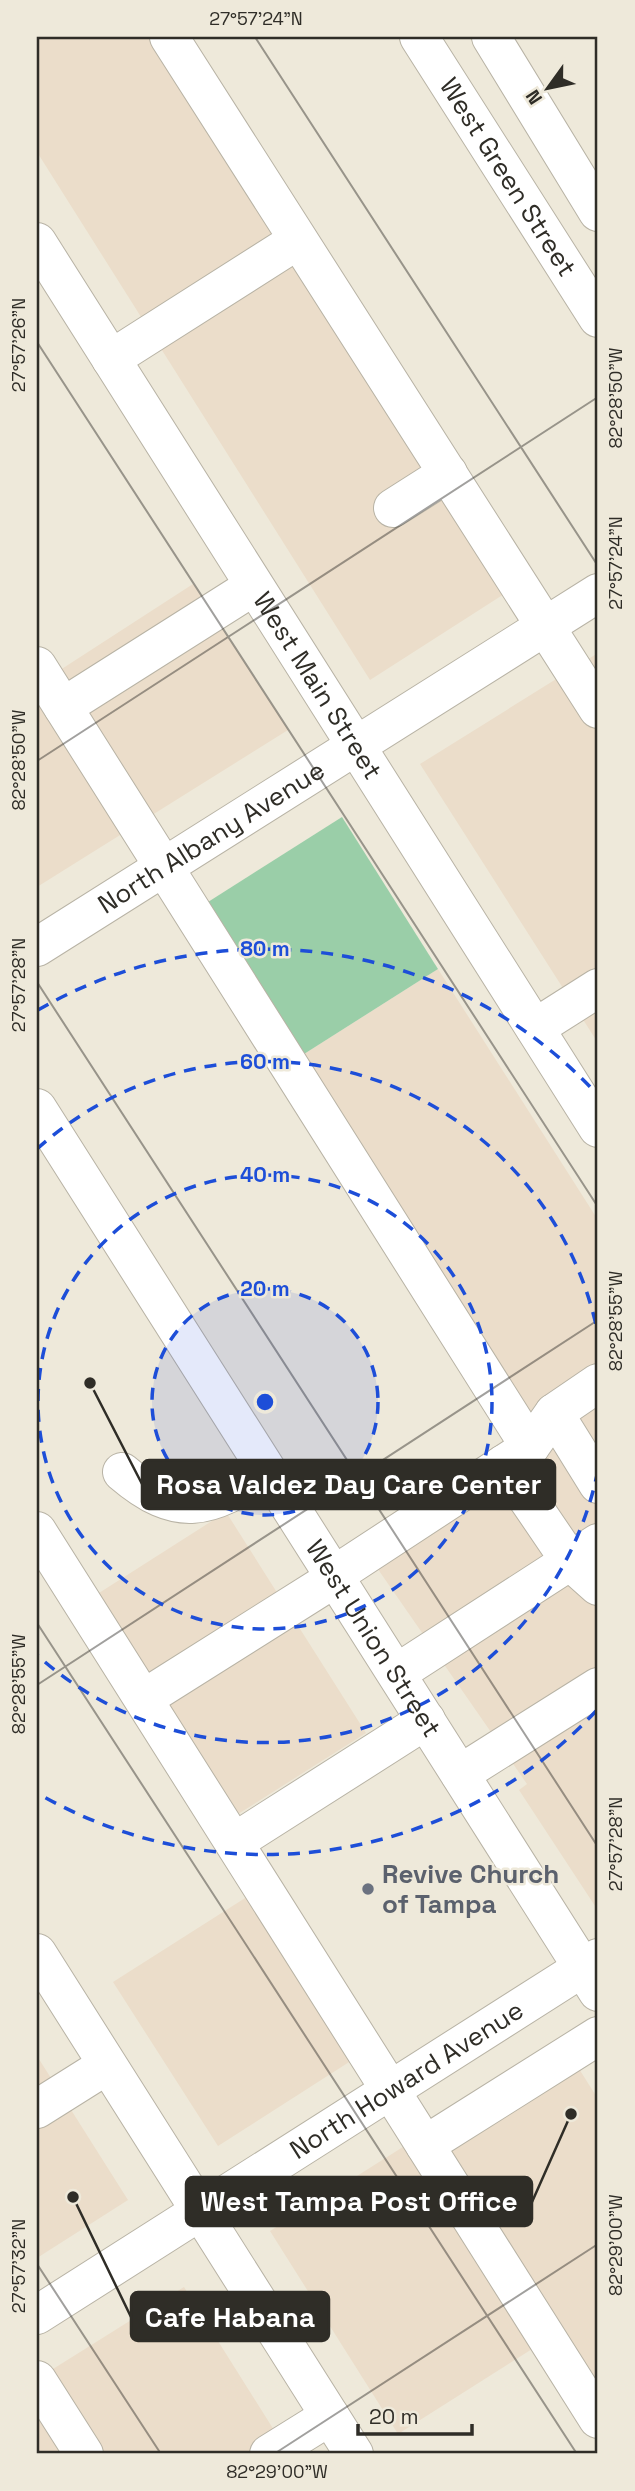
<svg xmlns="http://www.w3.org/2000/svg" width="635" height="2491" viewBox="0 0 635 2491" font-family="'Space Grotesk',sans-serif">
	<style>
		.commercial { fill: #ebddca }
		.green { fill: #9acea8 }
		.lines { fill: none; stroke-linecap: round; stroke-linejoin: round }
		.minor-casing { stroke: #b8b3a5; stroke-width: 40 }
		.major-casing { stroke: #b8b3a5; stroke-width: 40 }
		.highway-casing { stroke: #b8b3a5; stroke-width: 40 }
		.minor { stroke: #fff; stroke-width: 38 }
		.major { stroke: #fff; stroke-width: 38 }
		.highway { stroke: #fff; stroke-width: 38 }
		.ticks { fill: none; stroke: #2f2d27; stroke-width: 2; stroke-opacity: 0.45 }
		.ring { fill: none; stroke: #1d4ed8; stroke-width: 3.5; stroke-dasharray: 12 9 }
		.worship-dot { fill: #6b7280; stroke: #eee9da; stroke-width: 2.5 }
		.labels { text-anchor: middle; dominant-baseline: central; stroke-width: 5; stroke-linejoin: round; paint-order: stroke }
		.street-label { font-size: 26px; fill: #2f2d27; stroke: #eee9da }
		.worship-label { font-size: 26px; font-weight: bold; fill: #5b616d; stroke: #eee9da; text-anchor: start }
		.centre { fill: #1d4ed8; stroke: #eee9da; stroke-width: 3.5 }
		.ring-label { font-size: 21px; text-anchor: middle; font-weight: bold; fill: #1d4ed8; stroke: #eee9da; stroke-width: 5; stroke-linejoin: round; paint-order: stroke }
		.leader { fill: none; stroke: #2f2d27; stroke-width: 2.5 }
		.callout-dot { fill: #2f2d27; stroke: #eee9da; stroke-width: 2.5 }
		.callout { fill: #2f2d27; stroke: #2f2d27; stroke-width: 2.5 }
		.callout-label { font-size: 28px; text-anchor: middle; font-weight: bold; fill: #fff }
		.neatline { fill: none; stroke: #2f2d27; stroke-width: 2.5 }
		.ticks-label { font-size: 18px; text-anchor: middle; fill: #2f2d27 }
	</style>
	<rect width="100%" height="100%" fill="#eee9da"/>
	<path class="commercial" d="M 37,37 L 160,37 L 515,587 L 370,680 L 37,152 Z
		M 193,584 L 288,730 L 37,887 L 37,685 Z
		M 598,653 L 598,1043 L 420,764 Z
		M 438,969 L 598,1220 L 597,1909 L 519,1790 L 527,1784 L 357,1539 L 524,1430 L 293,1061 Z
		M 226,1512 L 366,1733 L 227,1821 L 88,1600 Z
		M 253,1893 L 357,2057 L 218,2146 L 113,1982 Z
		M 564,2045 L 598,2099 L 598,2393 L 559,2332 L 398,2434 L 270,2231 Z
		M 37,2056 L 128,2200 L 37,2258 Z
		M 184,2287 L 289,2454 L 37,2454 L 37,2379 Z"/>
	<path class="green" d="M 342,817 L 438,969 L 293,1061 L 197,909 Z"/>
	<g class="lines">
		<g class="minor-casing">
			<g id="minor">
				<path d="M 169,37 L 598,709"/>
				<path id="s1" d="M 419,37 L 598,318"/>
				<path id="s2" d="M 37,242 L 598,1128"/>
				<path d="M 111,359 L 298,240"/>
				<path d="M 393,508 L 448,473"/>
				<path d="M 37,666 L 530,1447"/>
				<path d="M 63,707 L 254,586"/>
				<path id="s3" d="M 37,947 L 598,593"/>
				<path d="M 535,1028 L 598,988"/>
				<path id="s4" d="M 37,1108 L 598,1992"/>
				<path d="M 554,1413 L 598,1484"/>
				<path d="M 504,1464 L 570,1561 L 598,1586"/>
				<path d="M 122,1472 C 178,1520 209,1509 267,1471"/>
				<path d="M 37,1531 L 598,2419"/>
				<path d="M 333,1576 L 530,1447 L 554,1413 L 598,1383"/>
				<path d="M 397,1673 L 598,1543"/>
				<path d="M 151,1694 L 335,1578"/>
				<path d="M 460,1774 L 598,1687"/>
				<path d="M 244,1836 L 426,1720"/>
				<path d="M 37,1953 L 354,2454"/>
				<path d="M 37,2109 L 107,2065"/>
				<path d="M 425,2145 L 598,2036"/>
				<path d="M 37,2380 L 84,2454"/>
				<path d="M 269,2454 L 330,2416"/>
			</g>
		</g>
		<g class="major-casing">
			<g id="major">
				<path id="s5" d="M 37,2315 L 598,1958"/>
			</g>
		</g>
		<g class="highway-casing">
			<path id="highway" d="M 491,37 L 598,212"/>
		</g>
		<use href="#minor" class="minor"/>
		<use href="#major" class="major"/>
		<use href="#highway" class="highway"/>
	</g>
	<path class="ticks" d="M 255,37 L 598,566M 37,342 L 598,1207M 37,761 L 598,397M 37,982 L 598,1847M 37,1623 L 577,2454M 37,1685 L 598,1320M 37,2264 L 161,2454M 274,2454 L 598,2244"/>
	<circle cx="265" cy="1402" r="113" fill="#1d4ed8" fill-opacity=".12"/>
	<g class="ring">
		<circle cx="265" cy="1402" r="113"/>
		<circle cx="265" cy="1402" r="227"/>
		<path d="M598 1470A340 340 0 0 1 37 1655M37 1149A340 340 0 0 1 598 1334"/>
		<path d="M596 1711A453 453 0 0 1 39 1794M38 1010A453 453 0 0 1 596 1093"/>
	</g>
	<circle class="worship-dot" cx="368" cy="1889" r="7"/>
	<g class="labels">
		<g class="street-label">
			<text stroke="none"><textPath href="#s1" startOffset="166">West Green Street</textPath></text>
			<text stroke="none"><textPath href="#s2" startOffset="525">West Main Street</textPath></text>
			<text stroke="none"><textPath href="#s3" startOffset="206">North Albany Avenue</textPath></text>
			<text stroke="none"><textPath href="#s4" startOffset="628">West Union Street</textPath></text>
			<text stroke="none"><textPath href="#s5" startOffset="438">North Howard Avenue</textPath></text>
		</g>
		<g class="worship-label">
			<text x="382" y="1874">Revive Church<tspan x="382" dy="30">of Tampa</tspan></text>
		</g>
	</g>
	<circle cx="265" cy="1402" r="10" class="centre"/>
	<g class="ring-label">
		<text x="265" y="956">80 m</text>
		<text x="265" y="1069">60 m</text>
		<text x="265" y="1182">40 m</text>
		<text x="265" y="1296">20 m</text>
	</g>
	<path class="leader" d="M90 1383L142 1484M571 2114L532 2202M73 2197L131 2317"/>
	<g class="callout-dot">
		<circle cx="90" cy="1383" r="7"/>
		<circle cx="571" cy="2114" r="7"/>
		<circle cx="73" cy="2197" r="7"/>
	</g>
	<g class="callout">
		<rect x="142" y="1460" width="413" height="49" rx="7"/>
		<rect x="186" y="2177" width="346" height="49" rx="7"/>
		<rect x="131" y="2292" width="198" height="49" rx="7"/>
	</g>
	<g class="callout-label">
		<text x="349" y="1494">Rosa Valdez Day Care Center</text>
		<text x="359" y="2211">West Tampa Post Office</text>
		<text x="230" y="2327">Cafe Habana</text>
	</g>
	<rect width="635" height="2491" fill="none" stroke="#eee9da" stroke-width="77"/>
	<g transform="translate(548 88) rotate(237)" stroke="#eee9da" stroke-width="5" paint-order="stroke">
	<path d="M0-5L12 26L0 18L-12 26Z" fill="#2f2d27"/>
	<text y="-10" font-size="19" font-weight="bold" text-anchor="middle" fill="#2f2d27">N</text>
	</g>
	<path d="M358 2424v10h114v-10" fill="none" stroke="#2f2d27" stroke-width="3.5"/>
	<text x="369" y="2424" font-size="21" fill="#2f2d27" stroke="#eee9da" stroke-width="5" paint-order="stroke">20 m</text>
	<rect x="38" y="38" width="558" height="2414" class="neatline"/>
	<g class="ticks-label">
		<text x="256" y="25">27°57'24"N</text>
		<text transform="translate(19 345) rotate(-90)" y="6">27°57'26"N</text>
		<text transform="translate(616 398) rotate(-90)" y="6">82°28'50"W</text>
		<text transform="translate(616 563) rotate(-90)" y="6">27°57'24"N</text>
		<text transform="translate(19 760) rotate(-90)" y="6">82°28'50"W</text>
		<text transform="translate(19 985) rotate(-90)" y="6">27°57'28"N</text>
		<text transform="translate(616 1321) rotate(-90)" y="6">82°28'55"W</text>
		<text transform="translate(19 1684) rotate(-90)" y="6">82°28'55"W</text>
		<text transform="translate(616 1844) rotate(-90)" y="6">27°57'28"N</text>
		<text transform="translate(616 2245) rotate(-90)" y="6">82°29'00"W</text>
		<text transform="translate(19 2266) rotate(-90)" y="6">27°57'32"N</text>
		<text x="277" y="2478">82°29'00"W</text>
	</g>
</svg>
